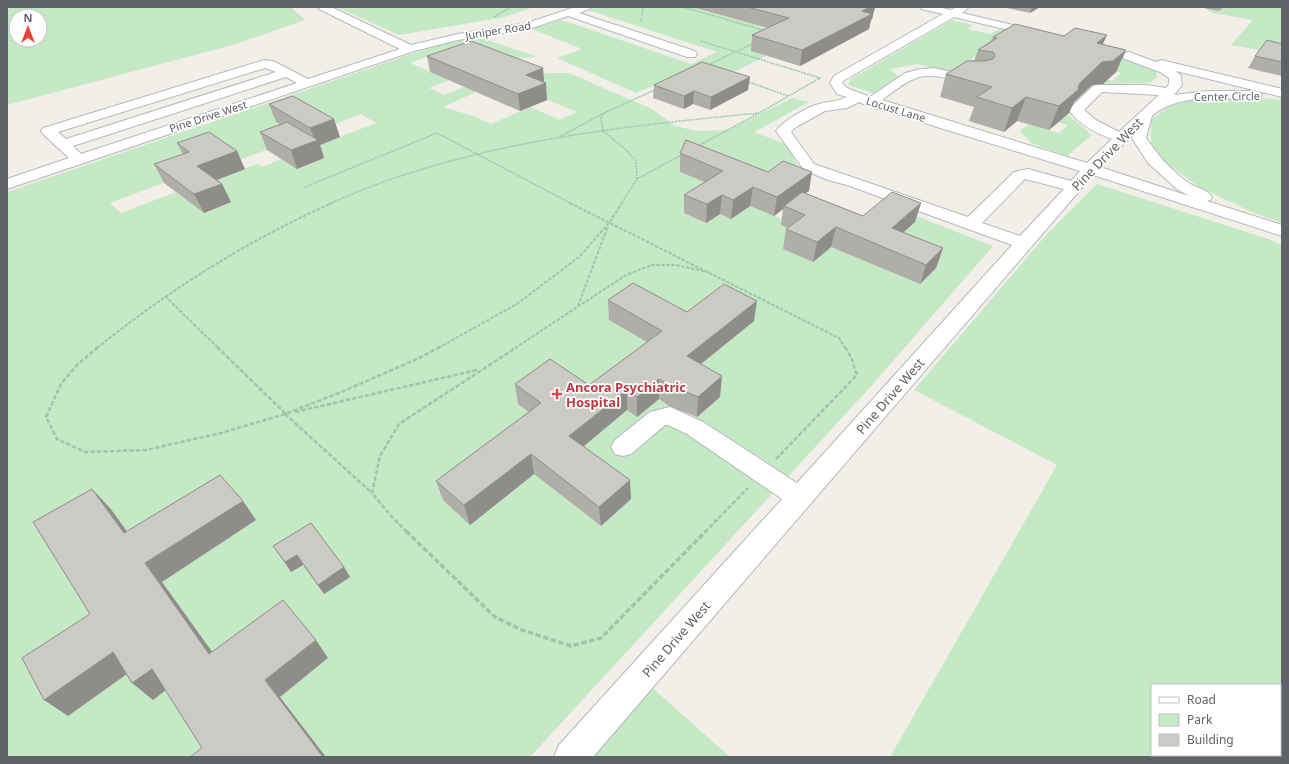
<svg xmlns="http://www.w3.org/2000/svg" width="1289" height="764" viewBox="0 0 1289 764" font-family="'Noto Sans',sans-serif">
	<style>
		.green { fill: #c5e8c5; fill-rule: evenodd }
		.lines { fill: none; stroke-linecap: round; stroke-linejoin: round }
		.minor-casing { stroke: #b5b8bc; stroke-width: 2 }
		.path-far3 { stroke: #9cc7a9; stroke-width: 1.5; stroke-dasharray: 2 1; stroke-linecap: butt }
		.path-far2 { stroke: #9cc7a9; stroke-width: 2; stroke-dasharray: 3.5 1.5; stroke-linecap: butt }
		.path-far1 { stroke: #9cc7a9; stroke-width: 2.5; stroke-dasharray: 4.5 2; stroke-linecap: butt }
		.path { stroke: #9cc7a9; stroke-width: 3.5; stroke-dasharray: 5.5 2.5; stroke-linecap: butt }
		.minor { fill: #fff; fill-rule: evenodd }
		.wall { fill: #afaea9 }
		.shaded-wall { fill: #8f8d8a }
		.building { fill: #cccac5; stroke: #8f8d8a }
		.health-dot { fill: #e0444e; stroke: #fff; stroke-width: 1.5 }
		.labels { text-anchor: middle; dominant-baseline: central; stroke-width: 3.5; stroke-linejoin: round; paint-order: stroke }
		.far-street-label { font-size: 11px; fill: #5f6368; stroke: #fff }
		.street-label { font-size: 13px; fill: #5f6368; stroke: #fff }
		.health-label { font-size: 13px; font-weight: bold; fill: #be3a42; stroke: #fff; text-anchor: start }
	</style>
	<rect width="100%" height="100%" fill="#f1efe8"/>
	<path class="green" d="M 7,7 L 291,7 L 305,20 L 236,44 L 7,105 ZM 16,16 L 40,16 L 40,40 L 16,40 Z
		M 336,7 L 534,7 L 505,17 L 399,35 Z
		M 589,7 L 694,7 L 787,34 L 752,51 L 766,56 L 732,73 L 702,65 L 636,93 L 557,58 L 582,49 L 532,29 L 562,20 L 691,64 L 717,52 L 588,10 L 587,8 Z
		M 1203,7 L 1282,7 L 1282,54 L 1231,45 L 1253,20 L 1213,13 Z
		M 952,20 L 973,25 L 967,29 L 991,34 L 999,29 L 1039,37 L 1141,62 L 1156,69 L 1157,77 L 1150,83 L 1088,84 L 1078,72 L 1113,81 L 1121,73 L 1087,64 L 985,47 L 971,59 L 986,63 L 959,74 L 917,64 L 890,69 L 899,77 L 876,94 L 848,85 L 851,79 Z
		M 475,36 L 538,57 L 497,59 L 429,56 L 410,63 L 449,80 L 429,88 L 444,95 L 464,87 L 476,92 L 443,107 L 476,117 L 491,124 L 530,107 L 560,120 L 577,112 L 528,92 L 527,78 L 546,73 L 569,73 L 652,109 L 675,126 L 697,131 L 728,130 L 792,98 L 809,102 L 754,132 L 788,145 L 809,191 L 721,189 L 739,201 L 786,221 L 831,247 L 920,284 L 936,268 L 887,247 L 898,209 L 993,246 L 873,384 L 530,757 L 326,757 L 280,697 L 328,658 L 226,671 L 162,582 L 233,495 L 110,632 L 68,715 L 134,669 L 171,686 L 217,757 L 7,757 L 7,192 L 417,52 L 457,39 ZM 361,114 L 376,123 L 309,149 L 324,158 L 298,169 L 282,159 L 262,167 L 257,164 L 206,184 L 204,213 L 176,192 L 121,213 L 110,203 L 198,170 L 234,162 ZM 753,321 L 686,376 L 720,397 L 693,420 L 659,399 L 637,417 L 627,410 L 572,456 L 630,500 L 601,526 L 534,474 L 544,423 L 662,351 Z
		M 1255,97 L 1282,100 L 1282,223 L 1252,212 L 1199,187 L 1169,165 L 1151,145 L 1151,120 L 1171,105 L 1202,98 Z
		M 1027,113 L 1067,114 L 1092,135 L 1067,156 L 1031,143 L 1020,131 L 1029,124 L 1059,133 L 1068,125 Z
		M 1097,184 L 1268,239 L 1282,245 L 1282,757 L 890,757 L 1057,465 L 914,390 L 1047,234 ZM 1152,685 L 1280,685 L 1280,755 L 1152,755 Z
		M 649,685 L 730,757 L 585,757 Z"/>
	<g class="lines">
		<g class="minor-casing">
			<path id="minor" d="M 318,7 L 331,7 L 411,45 L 458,34 L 527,23 L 575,7 L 590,7 L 589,9 L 579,13 L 695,51 L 697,54 L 695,57 L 687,57 L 568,16 L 529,29 L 458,40 L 414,51 L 7,189 L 7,179 L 69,158 L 43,134 L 41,131 L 43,128 L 264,60 L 273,61 L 308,79 L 400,49 L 319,9 ZM 265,68 L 276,72 L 66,139 L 58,132 ZM 286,77 L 297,83 L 81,154 L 73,146 Z
				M 920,7 L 938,7 L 951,10 L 956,7 L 969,7 L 962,13 L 1042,32 L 1044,34 L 1042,36 L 1038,37 L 954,17 L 843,81 L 842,83 L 847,88 L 870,97 L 905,73 L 921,69 L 935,68 L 954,73 L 979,75 L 981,78 L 979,81 C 958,86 935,69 914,79 C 903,83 892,93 882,100 L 1087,163 L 1112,139 C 1096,133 1079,125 1069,110 L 1071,107 L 1093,86 L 1098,85 L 1146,85 L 1166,88 L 1169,84 L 1169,78 L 1160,72 L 1125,59 L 1123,56 L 1125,53 L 1129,52 L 1156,62 L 1161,60 L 1282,89 L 1282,97 L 1176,71 L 1181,76 L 1182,85 L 1174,95 L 1208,91 L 1255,91 L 1260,92 L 1262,95 L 1260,98 L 1255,99 C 1224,99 1177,93 1152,116 L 1146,138 C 1158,155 1171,171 1189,183 C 1196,188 1207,189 1212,197 L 1210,200 L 1207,201 L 1282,225 L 1282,236 L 1093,175 L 593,757 L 554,757 L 559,745 L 782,499 L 687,434 L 668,425 L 665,425 L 631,454 L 623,456 L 615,454 L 611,447 L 615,440 L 650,412 L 670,407 L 703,422 L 797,483 L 1012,245 L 847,185 L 828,180 L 804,170 L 776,131 C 783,121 807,107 819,104 C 829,101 838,102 847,97 L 837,94 L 830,83 L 834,76 L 943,14 L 921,9 ZM 1102,92 L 1159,95 L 1119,132 L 1096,120 L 1084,110 ZM 859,102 L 866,105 L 1080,171 L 1071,181 L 1028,169 L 1014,172 L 968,217 L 814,164 L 791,132 L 796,127 L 825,111 L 847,108 ZM 1133,135 L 1132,138 L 1148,163 L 1177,189 L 1189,196 L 1100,167 ZM 1025,179 L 1064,189 L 1020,236 L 982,223 Z"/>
		</g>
		<path class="path-far3" d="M 683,7 L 766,31
			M 494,17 L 511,7
			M 641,22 L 643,7
			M 701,41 L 820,78 L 759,113
			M 708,65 L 754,43
			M 746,81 L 788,96
			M 561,136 L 604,113
			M 637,179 L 636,161 L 625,149 L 603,131 L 601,118 L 604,113 L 657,89
			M 305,187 L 437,133 L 572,204
			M 329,204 C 464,143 614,127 759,113 L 637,179 L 621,204"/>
		<path class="path-far2" d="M 570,203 L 839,338 L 845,348
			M 165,296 L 218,348
			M 578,306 L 608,226
			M 97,348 C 169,290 247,241 332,203
			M 438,348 L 517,304 L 580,256 L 609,223 L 622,203
			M 515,348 L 626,275 L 652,265 L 676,265 L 708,272"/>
		<path class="path-far1" d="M 98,347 L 77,365 L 61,384 L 46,417 L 57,439 L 85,452 L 146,450 L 221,433 L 285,414 L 339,393 L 415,360 L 440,347
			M 217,347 L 286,414
			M 295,412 L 477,370
			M 285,414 L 372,493
			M 776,459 L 857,375 L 851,357 L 845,347
			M 407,532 L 392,517 L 372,493 L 380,456 L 399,424 L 517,347
			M 705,532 L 748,488"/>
		<path class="path" d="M 406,531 L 495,617 L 522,630 L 571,646 L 601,638 L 706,531"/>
		<use href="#minor" class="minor"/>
	</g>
	<path class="wall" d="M 697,7 L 875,7 L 872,19 L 871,20 L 869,29 L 800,66 L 751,51 L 752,35 L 768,28 L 696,8 Z
		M 1008,7 L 1040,7 L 1030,13 L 1007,8 Z
		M 1199,7 L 1224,7 L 1219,11 Z
		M 1064,36 L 1126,50 L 1116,72 L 1103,84 L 1092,85 L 1074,102 L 1069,113 L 1049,130 L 1017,121 L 1004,132 L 969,121 L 974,107 L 940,97 L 946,74 L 974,61 L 978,50 L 991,41 L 993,37 Z
		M 1282,44 L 1282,76 L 1248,68 L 1255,56 Z
		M 427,56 L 543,68 L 544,82 L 547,100 L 520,111 L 430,72 Z
		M 654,85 L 748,90 L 710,110 L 693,104 L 684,109 L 653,98 Z
		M 269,104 L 340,137 L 320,145 L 324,158 L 297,169 L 267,150 L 260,132 L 280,124 L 276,122 Z
		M 177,143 L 245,169 L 217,180 L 222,184 L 231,202 L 204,213 L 164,183 L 154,164 L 183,154 Z
		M 680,153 L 809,191 L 805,193 L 863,216 L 921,203 L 915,222 L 903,232 L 943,248 L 936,268 L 920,284 L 831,247 L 813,262 L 783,249 L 786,229 L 788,228 L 781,225 L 783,209 L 774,216 L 750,206 L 731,219 L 720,214 L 706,223 L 684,213 L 684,195 L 705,182 L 680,172 Z
		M 608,300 L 687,312 L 754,321 L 701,364 L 720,397 L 697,417 L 669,406 L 659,399 L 637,417 L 627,410 L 584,446 L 631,499 L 601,526 L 534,474 L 470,525 L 443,500 L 436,481 L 529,412 L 518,404 L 515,384 L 589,385 L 647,342 L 609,320 Z
		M 273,546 L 344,567 L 350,577 L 324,594 L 303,565 L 291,572 Z"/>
	<path class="shaded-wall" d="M 870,7 L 875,7 L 872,19 L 871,20 L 869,29 L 800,66 L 802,50 L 862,11 Z
		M 1032,7 L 1040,7 L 1030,13 Z
		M 1107,35 L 1097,57 L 1097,43 Z
		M 1126,50 L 1116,72 L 1103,84 L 1092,85 L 1074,102 L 1069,113 L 1049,130 L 1059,106 L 1078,87 L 1080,83 L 1102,62 Z
		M 543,68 L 544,83 L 546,83 L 547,100 L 520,111 L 518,94 L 526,75 Z
		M 750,77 L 748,90 L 710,110 L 711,97 Z
		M 694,91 L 693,104 L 684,109 L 684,96 Z
		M 1026,97 L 1017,121 L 1004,132 L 1012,108 Z
		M 334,119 L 340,137 L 320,145 L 324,158 L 297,169 L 291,150 L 315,141 L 310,128 Z
		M 237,151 L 245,169 L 206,184 L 197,166 Z
		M 812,172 L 809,191 L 786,207 L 784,206 L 783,209 L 774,216 L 777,197 Z
		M 222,184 L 231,202 L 204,213 L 194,194 Z
		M 753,187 L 750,206 L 731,219 L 733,200 Z
		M 722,195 L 720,214 L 706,223 L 707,204 Z
		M 921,203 L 915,222 L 887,247 L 892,228 Z
		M 836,227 L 831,247 L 813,262 L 817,242 Z
		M 943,248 L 936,268 L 920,284 L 926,265 Z
		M 757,301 L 754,321 L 686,376 L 687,356 Z
		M 722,376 L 720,397 L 697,417 L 698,397 Z
		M 659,379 L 659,399 L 637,417 L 637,397 Z
		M 627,390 L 627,410 L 572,456 L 569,436 Z
		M 531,454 L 534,474 L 470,525 L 464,505 Z
		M 630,480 L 631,499 L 601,526 L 599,507 Z
		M 92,489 L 110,508 L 142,552 L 124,533 Z
		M 243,501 L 256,520 L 162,582 L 226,671 L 209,654 L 145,563 Z
		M 297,555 L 303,565 L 291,572 L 285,562 Z
		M 344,567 L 350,577 L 324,594 L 318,585 Z
		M 316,640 L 328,658 L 280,697 L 326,757 L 323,757 L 265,680 Z
		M 113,652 L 134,669 L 68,716 L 44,700 Z
		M 152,669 L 171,686 L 153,700 L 132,683 Z"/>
	<path class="building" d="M 747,7 L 870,7 L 862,11 L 872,14 L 802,50 L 752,35 L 789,18 Z
		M 1015,24 L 1064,36 L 1075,28 L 1107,35 L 1097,43 L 1126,50 L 1113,61 L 1102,62 L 1080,83 L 1078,87 L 1079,89 L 1059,106 L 1026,97 L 1012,108 L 977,97 L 992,87 L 946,74 L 967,61 L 984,61 L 993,59 L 995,55 L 993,52 L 978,50 L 997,38 L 993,37 Z
		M 1267,40 L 1282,44 L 1282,62 L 1255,56 Z
		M 471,41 L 543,68 L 526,75 L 546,83 L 518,94 L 427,56 Z
		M 702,62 L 750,77 L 711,97 L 694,91 L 684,96 L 654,85 Z
		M 293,96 L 334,119 L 310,128 L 269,104 Z
		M 287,122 L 318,140 L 291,150 L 260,132 Z
		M 209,132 L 237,151 L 197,166 L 222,184 L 194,194 L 154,164 L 189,152 L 177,143 Z
		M 686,140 L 768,172 L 783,161 L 812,172 L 777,197 L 753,187 L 733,200 L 722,195 L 707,204 L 684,195 L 723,171 L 680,153 Z
		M 802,192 L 863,216 L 892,192 L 921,203 L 892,228 L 943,248 L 926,265 L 836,227 L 817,242 L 786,229 L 805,215 L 784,206 Z
		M 633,283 L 687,312 L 724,284 L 757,301 L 687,356 L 722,376 L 698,397 L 670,385 L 659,379 L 637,397 L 627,390 L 569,436 L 630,480 L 599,507 L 531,454 L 464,505 L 436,481 L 541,403 L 515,384 L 550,359 L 589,385 L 662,331 L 608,300 Z
		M 220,475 L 243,501 L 145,563 L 209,654 L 283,600 L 316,640 L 265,680 L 323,757 L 190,757 L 202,748 L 152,669 L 132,683 L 113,652 L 44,700 L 22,658 L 90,614 L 33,522 L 92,489 L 124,533 Z
		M 311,523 L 344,567 L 318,585 L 297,555 L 285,562 L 273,546 Z"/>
	<path class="health-dot" d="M555 388h4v4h4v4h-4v4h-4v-4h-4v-4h4z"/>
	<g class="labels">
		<g class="far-street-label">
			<text transform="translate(498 30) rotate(-9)">Juniper Road</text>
			<text transform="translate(1227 96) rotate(-1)">Center Circle</text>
			<text transform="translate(896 109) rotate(17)">Locust Lane</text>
			<text transform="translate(208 116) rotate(-18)">Pine Drive West</text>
		</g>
		<g class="street-label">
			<text transform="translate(1107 154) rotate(-46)">Pine Drive West</text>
			<text transform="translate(890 396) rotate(-49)">Pine Drive West</text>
			<text transform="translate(676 639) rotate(-49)">Pine Drive West</text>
		</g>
		<g class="health-label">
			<text x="566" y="387">Ancora Psychiatric<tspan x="566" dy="15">Hospital</tspan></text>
		</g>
	</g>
	<rect width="1289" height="764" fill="none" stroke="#5f6368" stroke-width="16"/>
	<rect x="1151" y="684" width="130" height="72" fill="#ffffff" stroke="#bfc1c3"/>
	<rect x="1159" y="697" width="20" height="6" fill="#ffffff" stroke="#bfc1c3"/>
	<text x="1187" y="704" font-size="12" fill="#5f6368">Road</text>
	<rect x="1159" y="714" width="20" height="12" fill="#c5e8c5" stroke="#bfc1c3"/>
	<text x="1187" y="724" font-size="12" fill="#5f6368">Park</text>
	<rect x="1159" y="734" width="20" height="12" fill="#cccac5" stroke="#bfc1c3"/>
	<text x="1187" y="744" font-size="12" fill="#5f6368">Building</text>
	<g transform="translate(28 28)"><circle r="19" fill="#ffffff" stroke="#bfc1c3"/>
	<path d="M0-3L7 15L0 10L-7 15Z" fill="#ea4335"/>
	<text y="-6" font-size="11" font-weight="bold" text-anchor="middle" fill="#5f6368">N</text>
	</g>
</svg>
